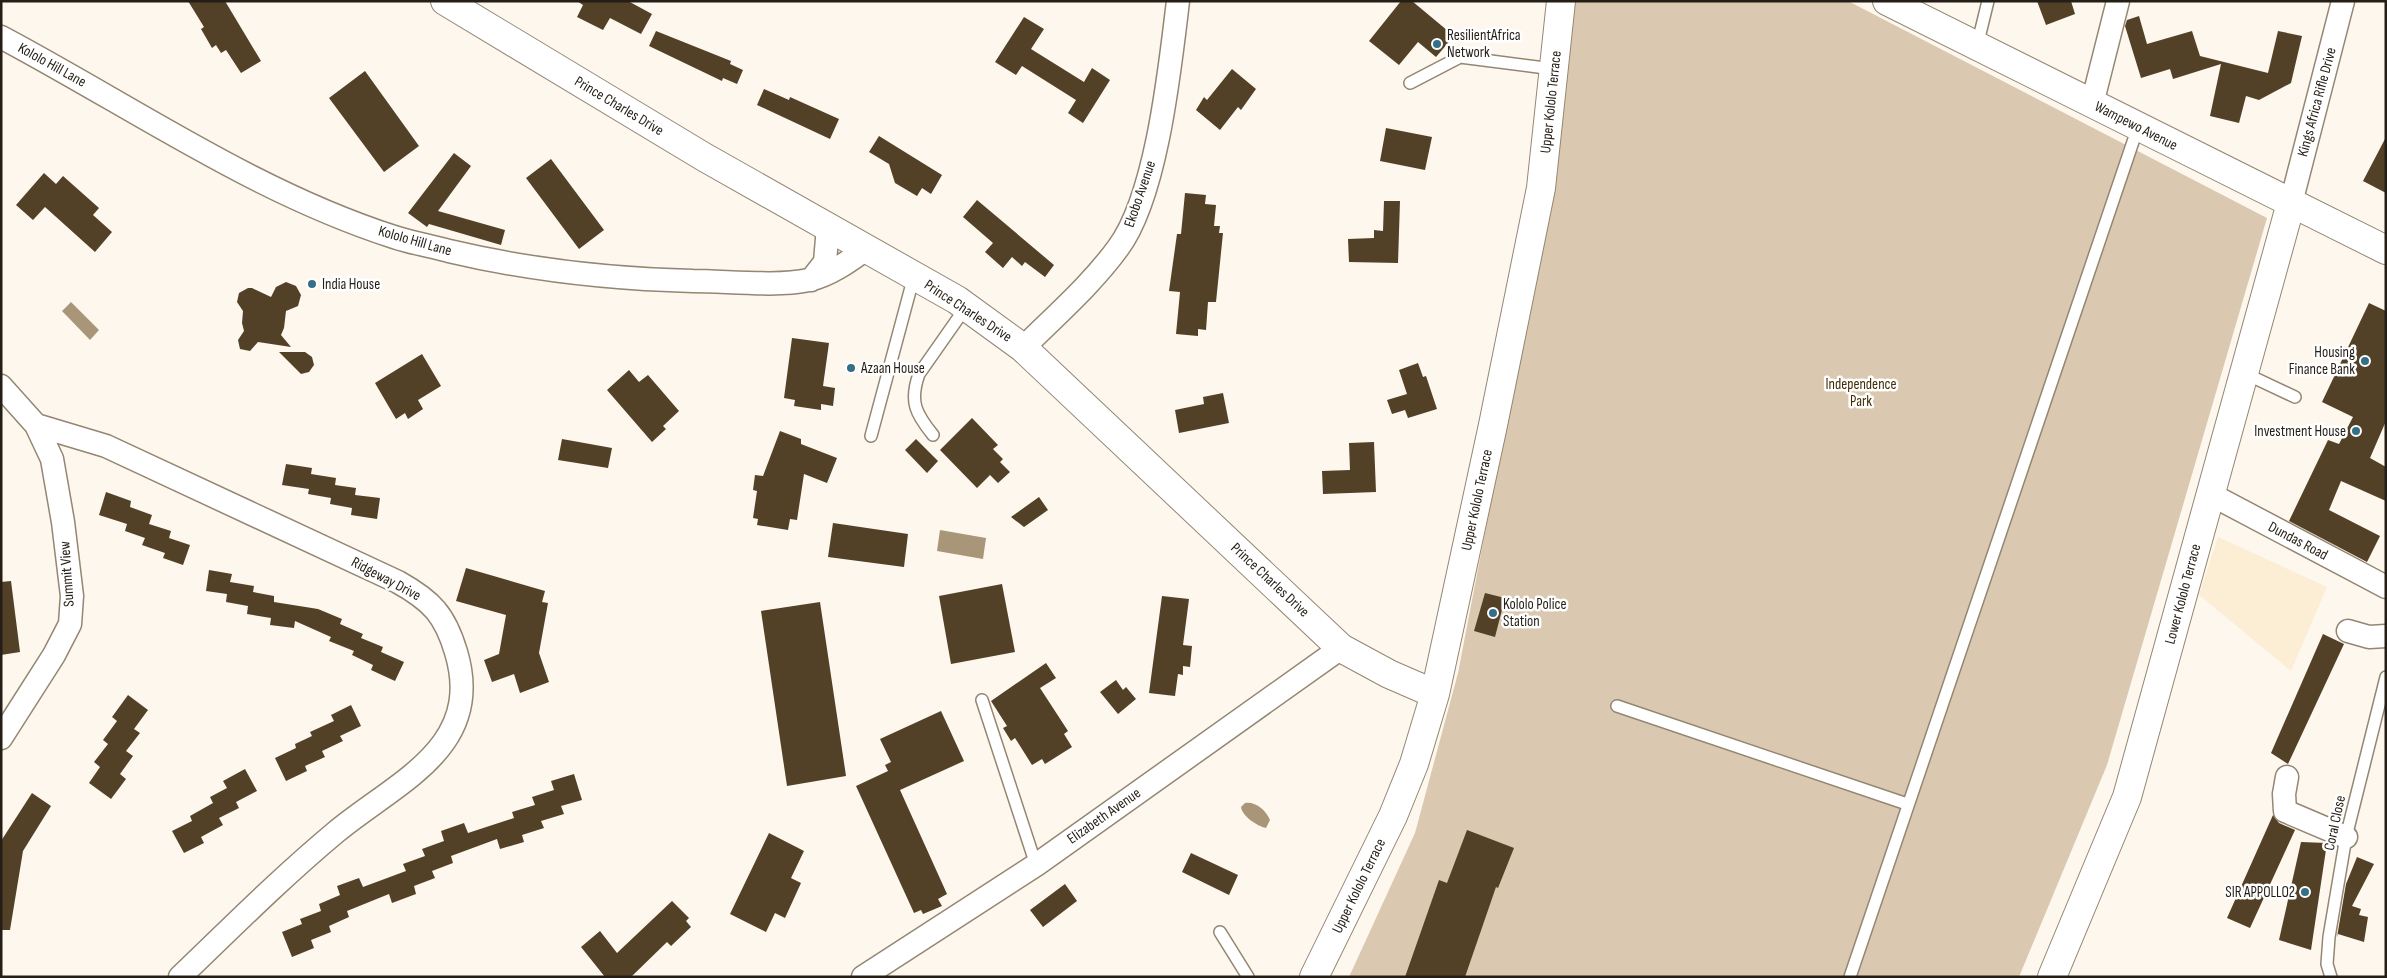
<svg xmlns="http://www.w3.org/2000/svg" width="2387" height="978" viewBox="0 0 2387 978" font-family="'Sofia Sans Condensed',sans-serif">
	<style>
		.built { fill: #fcedd5 }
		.green { fill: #dac9b0 }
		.water { fill: #a99679 }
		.building { fill: #524126 }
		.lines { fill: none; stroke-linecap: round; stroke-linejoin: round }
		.lane-casing { stroke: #948672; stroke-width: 14 }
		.street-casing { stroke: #948672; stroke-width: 25 }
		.secondary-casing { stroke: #948672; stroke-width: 30 }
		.lane { stroke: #fff; stroke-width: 11 }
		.street { stroke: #fff; stroke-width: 22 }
		.secondary { stroke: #fff; stroke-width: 28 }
		.poi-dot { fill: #346f87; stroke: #fff; stroke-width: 2 }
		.labels { text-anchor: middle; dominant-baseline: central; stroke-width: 5; stroke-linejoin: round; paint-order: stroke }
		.poi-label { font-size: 15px; fill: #241e16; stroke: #fff; text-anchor: start }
		.street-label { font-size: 15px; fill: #241e16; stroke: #fff }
		.park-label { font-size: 15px; fill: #422c04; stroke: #fff }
	</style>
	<rect width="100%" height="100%" fill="#fdf7ee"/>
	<path class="built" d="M 2218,537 L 2327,587 L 2291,671 L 2199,595 Z"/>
	<path class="green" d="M 1574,1 L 1848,1 L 2267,218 L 2107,765 L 2019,977 L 1349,977 L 1415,833 L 1458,673 L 1501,449 Z"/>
	<path class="water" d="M 71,302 L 99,330 L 90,340 L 62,311 Z
		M 940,530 L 986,538 L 983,559 L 937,551 Z
		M 1245,803 C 1255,801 1266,810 1270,820 L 1266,828 C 1257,826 1242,816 1241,807 Z"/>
	<path class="building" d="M 188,1 L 225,1 L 261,61 L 241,73 L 226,50 L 221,53 L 216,45 L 212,48 L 201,29 L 204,27 Z
		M 577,1 L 628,1 L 652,14 L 641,34 L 610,18 L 603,30 L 577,17 L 583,5 Z
		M 1401,1 L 1412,1 L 1454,36 L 1436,57 L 1418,42 L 1399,65 L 1369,41 Z
		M 2037,1 L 2071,1 L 2075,14 L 2046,25 Z
		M 2139,16 L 2147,44 L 2192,31 L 2200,56 L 2268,73 L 2278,31 L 2302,36 L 2291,83 L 2259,100 L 2246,96 L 2239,123 L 2210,116 L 2221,64 L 2173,79 L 2170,69 L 2141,78 L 2125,26 L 2127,20 Z
		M 1024,17 L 1044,29 L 1031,49 L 1084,82 L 1092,68 L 1110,80 L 1083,123 L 1068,113 L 1076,100 L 1022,66 L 1016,75 L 995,62 Z
		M 656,31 L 731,61 L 730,64 L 743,70 L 737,84 L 723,78 L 722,81 L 649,46 Z
		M 1232,69 L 1256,89 L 1241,110 L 1238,107 L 1220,130 L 1196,110 L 1204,97 L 1207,100 Z
		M 365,71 L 419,146 L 384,172 L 329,98 Z
		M 764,89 L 789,100 L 790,97 L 839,119 L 830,139 L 757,105 Z
		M 1386,128 L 1432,137 L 1425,170 L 1380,161 Z
		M 879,136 L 942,175 L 931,194 L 922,188 L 917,196 L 895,183 L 889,164 L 869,152 Z
		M 2386,137 L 2386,193 L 2363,181 Z
		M 454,153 L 471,166 L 438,211 L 505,230 L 501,245 L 429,224 L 427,227 L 408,213 Z
		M 551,159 L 604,230 L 579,249 L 526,178 Z
		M 44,173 L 56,184 L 63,176 L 99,208 L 93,215 L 112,232 L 95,252 L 45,207 L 33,220 L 16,205 Z
		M 1185,193 L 1206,195 L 1205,204 L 1216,205 L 1214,226 L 1220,226 L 1219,233 L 1223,233 L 1216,302 L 1208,302 L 1206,330 L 1198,329 L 1198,336 L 1176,334 L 1180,292 L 1169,291 L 1177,234 L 1181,234 Z
		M 977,200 L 1054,265 L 1045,277 L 1025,262 L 1022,266 L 1012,257 L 1003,268 L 985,252 L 993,243 L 963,217 Z
		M 1384,201 L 1400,201 L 1398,263 L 1349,262 L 1348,239 L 1374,238 L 1374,230 L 1383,231 Z
		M 286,282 L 296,286 L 301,295 L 298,306 L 286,311 L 284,328 L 281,335 L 291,347 L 258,342 L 250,351 L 240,349 L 238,340 L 244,331 L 242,323 L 243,311 L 237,302 L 239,293 L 248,288 L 252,288 L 271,297 L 276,287 Z
		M 2369,303 L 2386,311 L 2386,421 L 2370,458 L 2386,467 L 2386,501 L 2341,481 L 2329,510 L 2380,536 L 2367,562 L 2289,521 L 2328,440 L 2339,444 L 2353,417 L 2322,402 Z
		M 792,338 L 829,343 L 823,386 L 835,388 L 833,406 L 821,404 L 821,410 L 794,406 L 795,400 L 784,398 Z
		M 279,352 L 305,352 L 312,357 L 314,365 L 309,372 L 301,374 Z
		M 422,354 L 441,386 L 418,400 L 423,409 L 408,419 L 405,413 L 396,419 L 375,383 Z
		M 1418,363 L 1423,377 L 1426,376 L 1437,409 L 1408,418 L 1405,410 L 1392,414 L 1387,400 L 1407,394 L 1399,370 Z
		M 629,370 L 639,382 L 648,375 L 679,411 L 663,426 L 666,429 L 652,442 L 607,390 Z
		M 1223,393 L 1229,423 L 1179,433 L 1175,410 L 1204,404 L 1203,397 Z
		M 972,418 L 998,445 L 993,449 L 1003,459 L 1000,462 L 1010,472 L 998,483 L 990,475 L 977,488 L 940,450 Z
		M 780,431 L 801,439 L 801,444 L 837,458 L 827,483 L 804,474 L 797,520 L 790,519 L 788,530 L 757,525 L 758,519 L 753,518 L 757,491 L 753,490 L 755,475 L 763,476 Z
		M 562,439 L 612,448 L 608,468 L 558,460 Z
		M 916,439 L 938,461 L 927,473 L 905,450 Z
		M 1374,442 L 1376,492 L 1323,494 L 1322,471 L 1350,470 L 1349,443 Z
		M 286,464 L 312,468 L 311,474 L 336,478 L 335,485 L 356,488 L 355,495 L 380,498 L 377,519 L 351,515 L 352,508 L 330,504 L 331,498 L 308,494 L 309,489 L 282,485 Z
		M 106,492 L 131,501 L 130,507 L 152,515 L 149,524 L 171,531 L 169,538 L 190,545 L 183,565 L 163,558 L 165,553 L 142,545 L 145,538 L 125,531 L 127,524 L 99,515 Z
		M 1039,497 L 1048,510 L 1024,527 L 1011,517 Z
		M 833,523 L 908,534 L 904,567 L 828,557 Z
		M 466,568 L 545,591 L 542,602 L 548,603 L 539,653 L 549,682 L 520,693 L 514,674 L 492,682 L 484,660 L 499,654 L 506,615 L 456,601 Z
		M 209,570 L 232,574 L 230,582 L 254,586 L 253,592 L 274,596 L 274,602 L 318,609 L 342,619 L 340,624 L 363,634 L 361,638 L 383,647 L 381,652 L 404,662 L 395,681 L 371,670 L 373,665 L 352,655 L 354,651 L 329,641 L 331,637 L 295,621 L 294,628 L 270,625 L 271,618 L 247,614 L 248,606 L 226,602 L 227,594 L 206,591 Z
		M 11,581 L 20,652 L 1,655 L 1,582 Z
		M 1002,584 L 1015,652 L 951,664 L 939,596 Z
		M 1485,593 L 1505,598 L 1495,637 L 1474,631 Z
		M 1162,596 L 1189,599 L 1183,645 L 1192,646 L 1190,667 L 1183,666 L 1183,675 L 1178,674 L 1175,696 L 1149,693 Z
		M 820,602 L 846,776 L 787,786 L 761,611 Z
		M 2323,634 L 2344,644 L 2288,764 L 2271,753 Z
		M 1046,663 L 1056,678 L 1040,688 L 1068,731 L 1064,734 L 1072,747 L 1045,764 L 1042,759 L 1032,765 L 1015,738 L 1011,741 L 1003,728 L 1007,726 L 991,701 Z
		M 1116,680 L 1123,690 L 1126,687 L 1136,699 L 1118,714 L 1100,692 Z
		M 128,695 L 148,710 L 134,729 L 140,733 L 126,751 L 133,756 L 120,774 L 126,779 L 111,799 L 89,783 L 100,767 L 94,762 L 108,744 L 103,740 L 117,721 L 112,717 Z
		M 351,705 L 361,726 L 340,736 L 343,741 L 322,751 L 325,757 L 305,766 L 307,771 L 286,781 L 275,758 L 296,748 L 295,744 L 312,736 L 310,732 L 334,721 L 331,715 Z
		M 941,711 L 964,761 L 900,790 L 947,894 L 938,899 L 942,906 L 923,914 L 921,910 L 914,913 L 856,786 L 888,771 L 885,765 L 891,762 L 880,739 Z
		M 245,769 L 257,791 L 236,802 L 239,808 L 219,818 L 223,825 L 201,837 L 204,843 L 184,853 L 172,831 L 192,821 L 190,816 L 213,803 L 210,797 L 227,788 L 223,781 Z
		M 574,774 L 582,800 L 561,806 L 564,814 L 541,821 L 544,828 L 522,835 L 524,842 L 500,849 L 497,839 L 451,856 L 453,863 L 432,871 L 435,878 L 414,886 L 416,894 L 392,903 L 389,894 L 347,911 L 349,917 L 329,926 L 331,932 L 311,940 L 314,948 L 292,957 L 282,932 L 302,924 L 300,919 L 321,911 L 319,904 L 340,895 L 337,886 L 359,878 L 363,887 L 406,871 L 403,864 L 425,856 L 422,849 L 444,841 L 441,831 L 464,823 L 468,833 L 514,818 L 512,812 L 535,805 L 532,797 L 554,790 L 551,781 Z
		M 32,793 L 51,806 L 23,851 L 10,930 L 1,930 L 1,841 Z
		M 2273,815 L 2279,823 L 2295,830 L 2250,928 L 2227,918 Z
		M 1467,830 L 1514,848 L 1498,888 L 1496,887 L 1465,977 L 1405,977 L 1439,880 L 1447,883 Z
		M 769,833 L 804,851 L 791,878 L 801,883 L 785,918 L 775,913 L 766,932 L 730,914 Z
		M 2301,842 L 2327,843 L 2311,950 L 2279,940 Z
		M 1191,853 L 1238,875 L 1229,895 L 1182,872 Z
		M 2357,857 L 2374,864 L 2352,906 L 2361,909 L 2359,915 L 2368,917 L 2364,942 L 2338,934 L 2337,937 L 2346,884 Z
		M 1065,884 L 1077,901 L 1043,927 L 1030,910 Z
		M 672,901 L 689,918 L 686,921 L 691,927 L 671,946 L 667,942 L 631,977 L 605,977 L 581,947 L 600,931 L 617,953 Z"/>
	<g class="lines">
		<g class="lane-casing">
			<path id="lane" d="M 1977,46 L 1988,1
				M 1410,83 L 1460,57 L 1553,69
				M 2244,373 L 2295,397
				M 933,435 C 916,414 909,402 919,374 L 966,307
				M 871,436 L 914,276
				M 982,700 L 1036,865
				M 1617,706 L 1907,804
				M 1220,932 L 1248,977
				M 1850,977 L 2138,127
				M 2331,977 L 2327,964 L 2329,937 L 2346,837 L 2386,677"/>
		</g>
		<g class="street-casing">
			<path id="street" d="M 1,37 C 131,106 254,192 394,237 C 412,243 431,246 449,251 C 529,270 610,279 693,281 C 727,281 776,287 809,280 C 830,275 848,262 866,249
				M 2092,104 L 2118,1
				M 2291,203 L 2343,1
				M 811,280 L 825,262 L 828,227
				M 1023,348 C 1055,316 1091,285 1118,248 C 1157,196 1170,67 1178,1
				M 1,386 L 36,425 L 106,446 L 398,582 C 432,601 445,615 456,652 C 485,748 396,782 336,832 C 282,877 231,928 180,977
				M 2210,494 L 2386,587
				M 2348,631 L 2369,637 L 2386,636
				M 1,738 L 54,655 L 70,624 L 72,596 L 63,522 L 52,459 L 36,425
				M 2287,777 L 2284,794 L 2285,811 L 2346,837
				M 863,977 L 1036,865 L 1341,648"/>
		</g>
		<g class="secondary-casing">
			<path id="secondary" d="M 445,1 L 704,157 L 957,300 L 1023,348 L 1341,648 L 1389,674 L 1435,694
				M 1887,1 L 2386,250
				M 1314,977 L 1393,816 L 1414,764 L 1435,694 L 1493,425 L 1541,188 L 1561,1
				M 2052,977 L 2127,797 L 2291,203"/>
		</g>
		<use href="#lane" class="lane"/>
		<use href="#street" class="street"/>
		<use href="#secondary" class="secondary"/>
	</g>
	<g class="poi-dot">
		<circle cx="1437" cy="44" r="5"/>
		<circle cx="312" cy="284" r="5"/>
		<circle cx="2365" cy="361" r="5"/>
		<circle cx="851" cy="368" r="5"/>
		<circle cx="2356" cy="431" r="5"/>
		<circle cx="1493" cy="613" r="5"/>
		<circle cx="2305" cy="892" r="5"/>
	</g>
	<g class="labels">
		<g class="poi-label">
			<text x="1447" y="35">ResilientAfrica<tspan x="1447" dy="17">Network</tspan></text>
			<text x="322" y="284">India House</text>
			<text x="2355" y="352" text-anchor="end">Housing<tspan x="2355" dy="17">Finance Bank</tspan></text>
			<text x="861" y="368">Azaan House</text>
			<text x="2346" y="431" text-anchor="end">Investment House</text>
			<text x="1503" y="604">Kololo Police<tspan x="1503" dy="17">Station</tspan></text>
			<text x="2295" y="892" text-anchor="end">SIR APPOLLO2</text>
		</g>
		<g class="street-label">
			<text transform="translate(52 65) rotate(29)">Kololo Hill Lane</text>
			<text transform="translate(1551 102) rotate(-84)">Upper Kololo Terrace</text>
			<text transform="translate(2317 102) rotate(-75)">Kings Africa Rifle Drive</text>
			<text transform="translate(619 106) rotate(31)">Prince Charles Drive</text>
			<text transform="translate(2136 126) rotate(27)">Wampewo Avenue</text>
			<text transform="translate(1140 194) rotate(-71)">Ekobo Avenue</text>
			<text transform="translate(415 241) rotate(16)">Kololo Hill Lane</text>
			<text transform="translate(968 311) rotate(33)">Prince Charles Drive</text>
			<text transform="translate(1477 500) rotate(-78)">Upper Kololo Terrace</text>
			<text transform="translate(2298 541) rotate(28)">Dundas Road</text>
			<text transform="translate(67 574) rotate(-94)">Summit View</text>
			<text transform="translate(386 579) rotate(28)">Ridgeway Drive</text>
			<text transform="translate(1270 580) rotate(43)">Prince Charles Drive</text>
			<text transform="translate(2183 594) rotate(-75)">Lower Kololo Terrace</text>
			<text transform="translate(1104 816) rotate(-35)">Elizabeth Avenue</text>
			<text transform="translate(2335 823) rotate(-78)">Coral Close</text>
			<text transform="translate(1359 886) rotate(-64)">Upper Kololo Terrace</text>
		</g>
		<g class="park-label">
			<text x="1861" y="384">Independence<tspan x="1861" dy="17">Park</tspan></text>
		</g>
	</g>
	<rect width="2387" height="978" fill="none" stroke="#241e16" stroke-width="5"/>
</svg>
